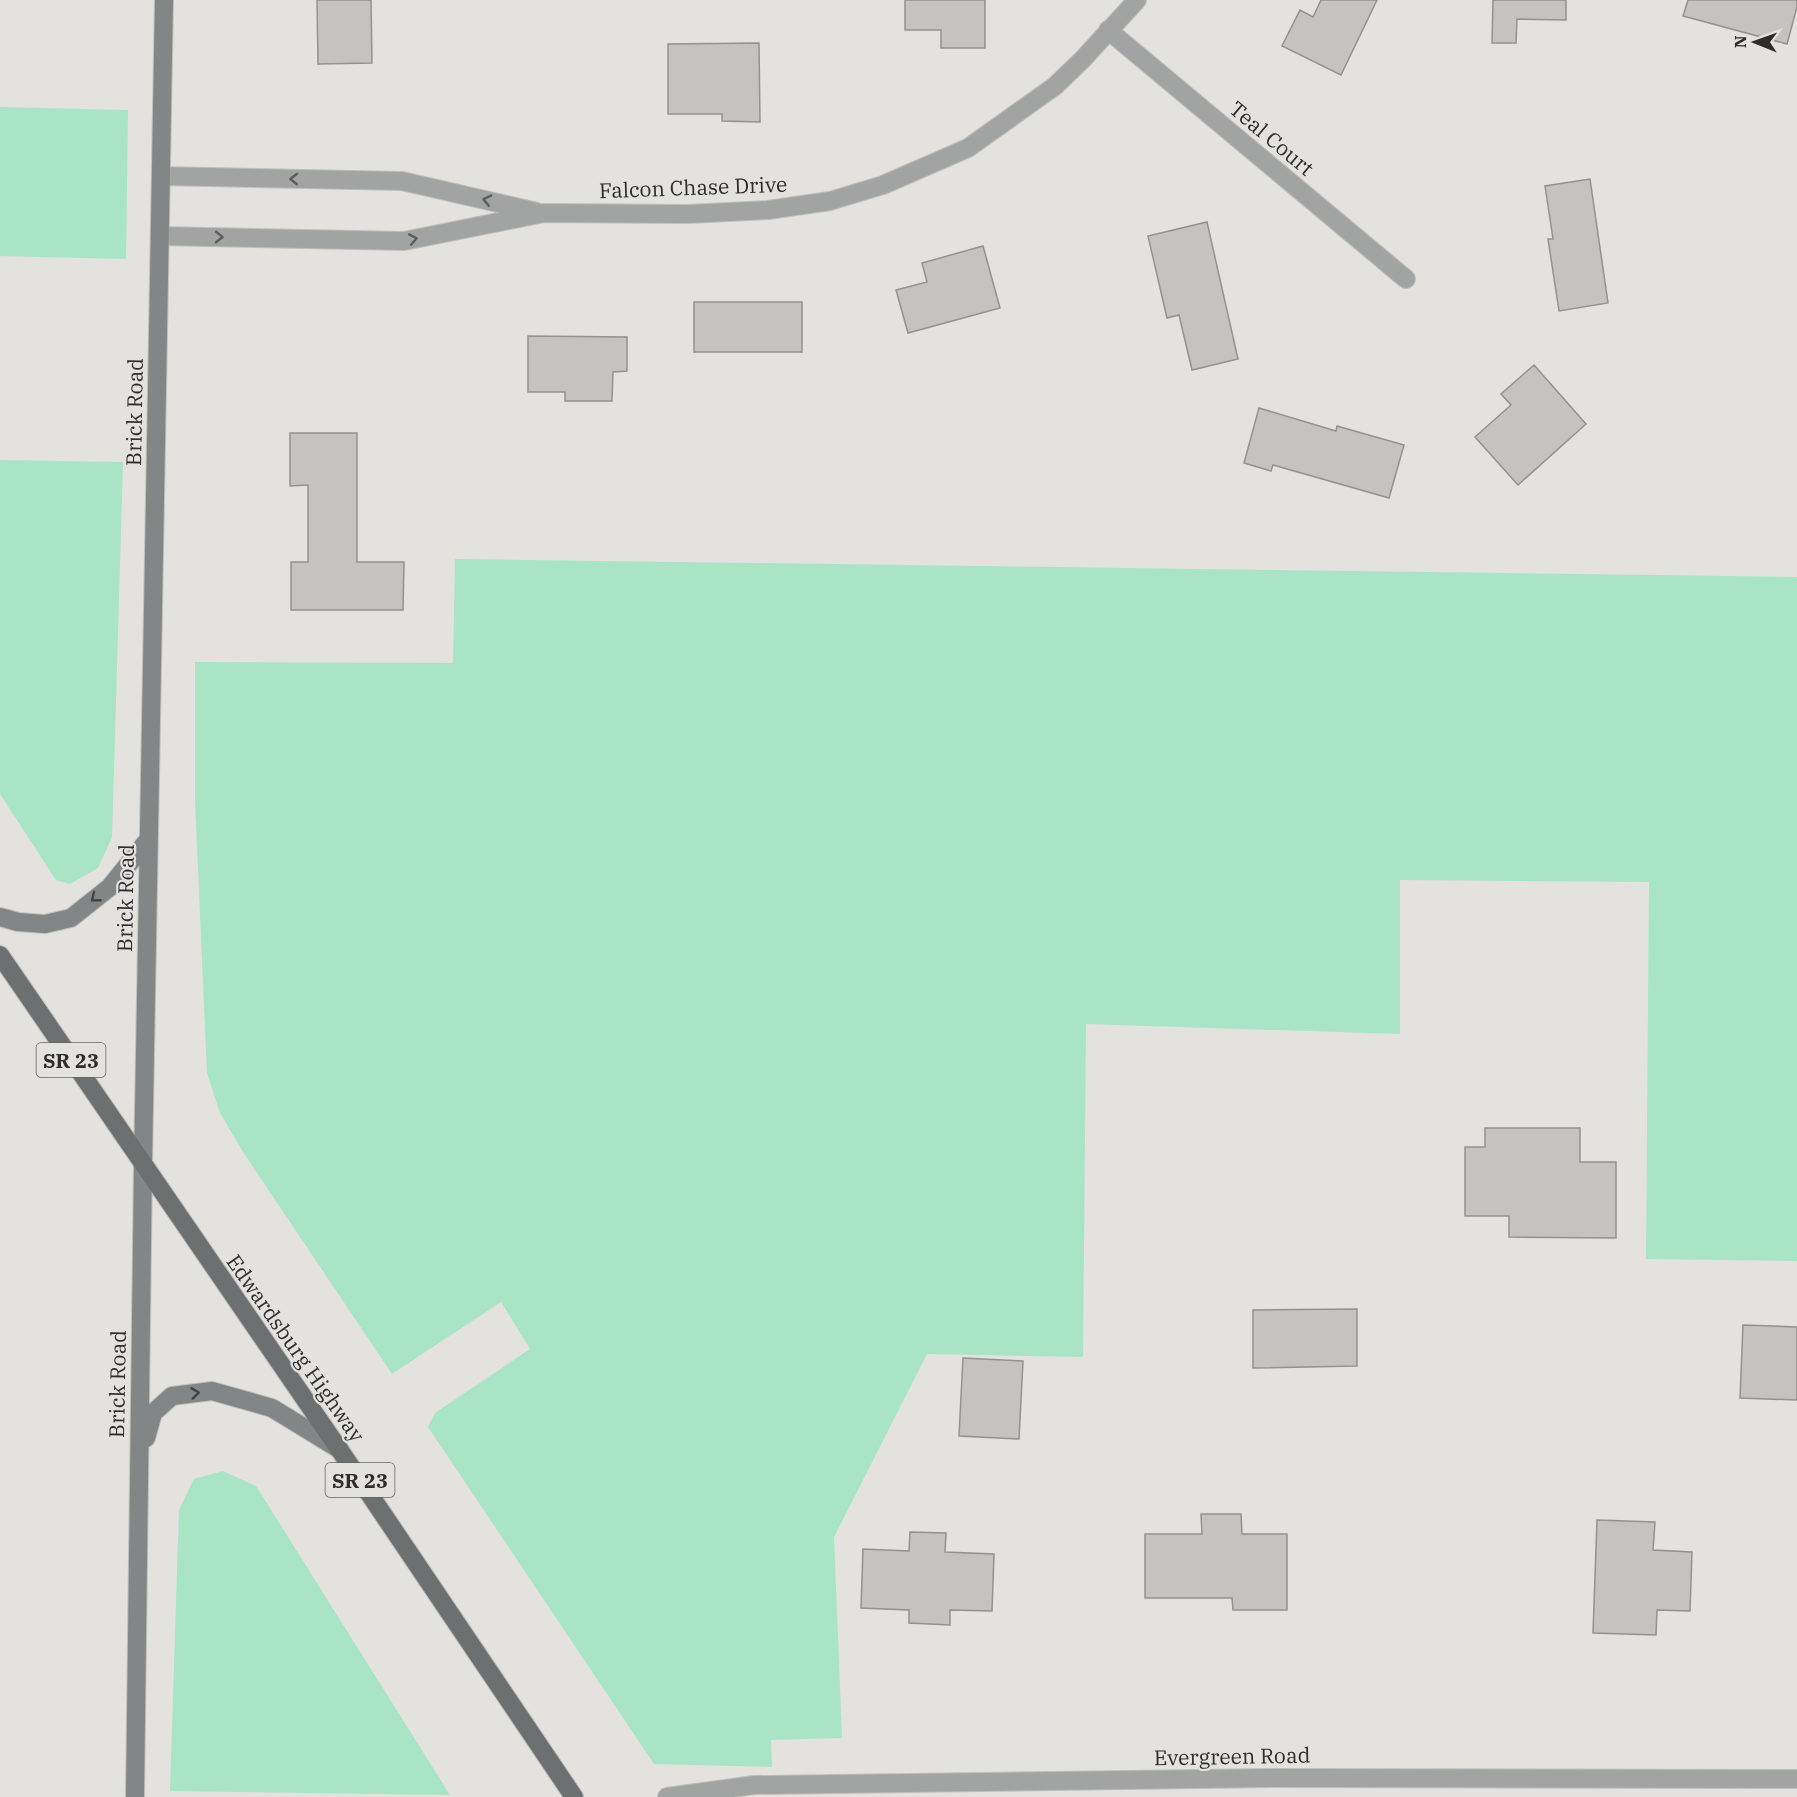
<svg xmlns="http://www.w3.org/2000/svg" width="1797" height="1797" viewBox="0 0 1797 1797" font-family="'IBM Plex Serif',serif">
	<style>
		.green { fill: #a9e4c4 }
		.building { fill: #c6c2c0; stroke: #95918f; stroke-width: 1.5 }
		.lines { fill: none; stroke-linecap: round; stroke-linejoin: round }
		.street-casing { stroke: #bfbeba; stroke-width: 20 }
		.secondary-casing { stroke: #bfbeba; stroke-width: 20 }
		.primary-casing { stroke: #bfbeba; stroke-width: 20 }
		.street { stroke: #a2a4a4; stroke-width: 18 }
		.secondary { stroke: #838686; stroke-width: 18 }
		.primary { stroke: #6c7070; stroke-width: 18 }
		.oneway { stroke: #5c5d5c }
		.oneway2 { stroke: #434342 }
		.labels { text-anchor: middle; dominant-baseline: central; stroke-width: 4.5; stroke-linejoin: round; paint-order: stroke }
		.shield { fill: #e3e2de; stroke: #646361; stroke-width: 1.5 }
		.shield-label { font-size: 20px; font-weight: bold; fill: #2e2d2c }
		.street-label { font-size: 21px; fill: #2e2d2c; stroke: #e3e2de }
	</style>
	<rect width="100%" height="100%" fill="#e3e2de"/>
	<path class="green" d="M 0,107 L 128,110 L 126,259 L 0,256 Z
		M 0,460 L 123,462 L 112,837 L 98,868 L 70,884 L 56,880 L 0,794 Z
		M 455,559 L 1797,577 L 1797,1261 L 1646,1259 L 1649,882 L 1400,880 L 1400,1034 L 1086,1024 L 1083,1357 L 927,1354 L 834,1537 L 842,1738 L 771,1740 L 772,1767 L 654,1764 L 428,1427 L 435,1413 L 530,1349 L 501,1302 L 392,1374 L 243,1152 L 220,1113 L 207,1073 L 195,801 L 195,662 L 453,663 Z
		M 223,1471 L 256,1486 L 450,1795 L 170,1791 L 179,1510 L 194,1479 Z"/>
	<path class="building" d="M 317,0 L 371,0 L 372,63 L 318,64 Z
		M 905,0 L 985,0 L 985,48 L 941,48 L 941,30 L 905,30 Z
		M 1321,0 L 1377,0 L 1341,75 L 1282,46 L 1300,10 L 1313,17 Z
		M 1493,0 L 1566,0 L 1566,20 L 1517,19 L 1516,43 L 1492,43 Z
		M 1688,0 L 1797,0 L 1797,7 L 1787,44 L 1683,16 Z
		M 759,43 L 760,122 L 722,121 L 722,114 L 668,114 L 668,44 Z
		M 1590,179 L 1608,303 L 1559,311 L 1548,239 L 1553,239 L 1545,186 Z
		M 1207,222 L 1238,359 L 1192,370 L 1179,315 L 1167,318 L 1148,236 Z
		M 983,246 L 1000,308 L 908,333 L 896,290 L 927,282 L 922,263 Z
		M 694,302 L 802,302 L 802,352 L 694,352 Z
		M 528,336 L 627,337 L 627,371 L 613,372 L 612,401 L 565,401 L 565,392 L 528,392 Z
		M 1534,365 L 1586,424 L 1518,485 L 1475,437 L 1511,405 L 1501,394 Z
		M 1259,408 L 1336,431 L 1337,426 L 1404,445 L 1389,498 L 1273,465 L 1271,471 L 1244,463 Z
		M 290,433 L 357,433 L 357,562 L 404,562 L 403,610 L 291,610 L 291,562 L 308,562 L 308,485 L 290,486 Z
		M 1485,1128 L 1580,1128 L 1580,1162 L 1616,1162 L 1616,1238 L 1509,1237 L 1509,1216 L 1465,1216 L 1465,1147 L 1485,1147 Z
		M 1357,1309 L 1357,1366 L 1253,1368 L 1253,1310 Z
		M 1743,1325 L 1797,1327 L 1797,1400 L 1740,1398 Z
		M 963,1358 L 1023,1361 L 1019,1439 L 959,1436 Z
		M 1201,1514 L 1241,1514 L 1242,1534 L 1287,1534 L 1287,1610 L 1233,1610 L 1232,1598 L 1145,1598 L 1145,1534 L 1202,1534 Z
		M 1597,1520 L 1655,1522 L 1653,1550 L 1692,1552 L 1690,1611 L 1657,1610 L 1656,1635 L 1593,1633 Z
		M 910,1532 L 946,1533 L 945,1552 L 994,1554 L 992,1611 L 950,1610 L 950,1625 L 909,1623 L 909,1610 L 861,1608 L 863,1549 L 909,1551 Z"/>
	<g class="lines">
		<g class="street-casing">
			<path id="street" d="M 1108,30 L 1406,279
				M 161,176 L 402,181 L 537,212
				M 160,236 L 404,241 L 544,213 L 688,214 L 768,210 L 830,201 L 883,185 L 968,148 L 1055,86 L 1083,59 L 1137,0
				M 667,1797 L 754,1785 L 1270,1778 L 1797,1779"/>
		</g>
		<g class="secondary-casing">
			<path id="secondary" d="M 0,917 L 18,922 L 45,924 L 71,918 L 110,887 L 148,840
				M 146,1438 L 153,1413 L 172,1396 L 212,1391 L 272,1408 L 339,1449
				M 135,1797 L 143,1164 L 164,0"/>
		</g>
		<g class="primary-casing">
			<path id="primary" d="M 0,955 L 339,1449 L 574,1797"/>
		</g>
		<use href="#street" class="street"/>
		<use href="#secondary" class="secondary"/>
		<use href="#primary" class="primary"/>
	</g>
	<defs><path id="oneway-chevron" d="M-2-3.5L2.5 0L-2 3.5" fill="none" stroke-width="1.6" stroke-linecap="round" stroke-linejoin="round" transform="scale(1.5)"/></defs>
	<g class="oneway">
		<use href="#oneway-chevron" transform="translate(294 179) rotate(-179)"/>
		<use href="#oneway-chevron" transform="translate(487 200) rotate(-167)"/>
		<use href="#oneway-chevron" transform="translate(219 237) rotate(1)"/>
		<use href="#oneway-chevron" transform="translate(413 239) rotate(-11)"/>
	</g>
	<g class="oneway2">
		<use href="#oneway-chevron" transform="translate(95 898) rotate(141)"/>
		<use href="#oneway-chevron" transform="translate(195 1393) rotate(-7)"/>
	</g>
	<g class="labels">
		<g class="shield">
			<rect x="36.5" y="1043" width="69" height="34" rx="4.5"/>
			<rect x="325.5" y="1463" width="69" height="34" rx="4.5"/>
		</g>
		<g class="shield-label">
			<text x="71" y="1060">SR 23</text>
			<text x="360" y="1480">SR 23</text>
		</g>
		<g class="street-label">
			<text transform="translate(1272 138) rotate(40)">Teal Court</text>
			<text transform="translate(693 187) rotate(-2)">Falcon Chase Drive</text>
			<text transform="translate(134 412) rotate(-89)">Brick Road</text>
			<text transform="translate(125 898) rotate(-89)">Brick Road</text>
			<text transform="translate(296 1348) rotate(55)">Edwardsburg Highway</text>
			<text transform="translate(117 1384) rotate(-89)">Brick Road</text>
			<text transform="translate(1232 1756) rotate(-1)">Evergreen Road</text>
		</g>
	</g>
	<g transform="translate(1755 42) rotate(271)" stroke="#e3e2de" stroke-width="4.5" paint-order="stroke">
	<path d="M0-4.5L10 22L0 15L-10 22Z" fill="#2e2d2c"/>
	<text y="-9" font-size="16" font-weight="bold" text-anchor="middle" fill="#2e2d2c">N</text>
	</g>
</svg>
